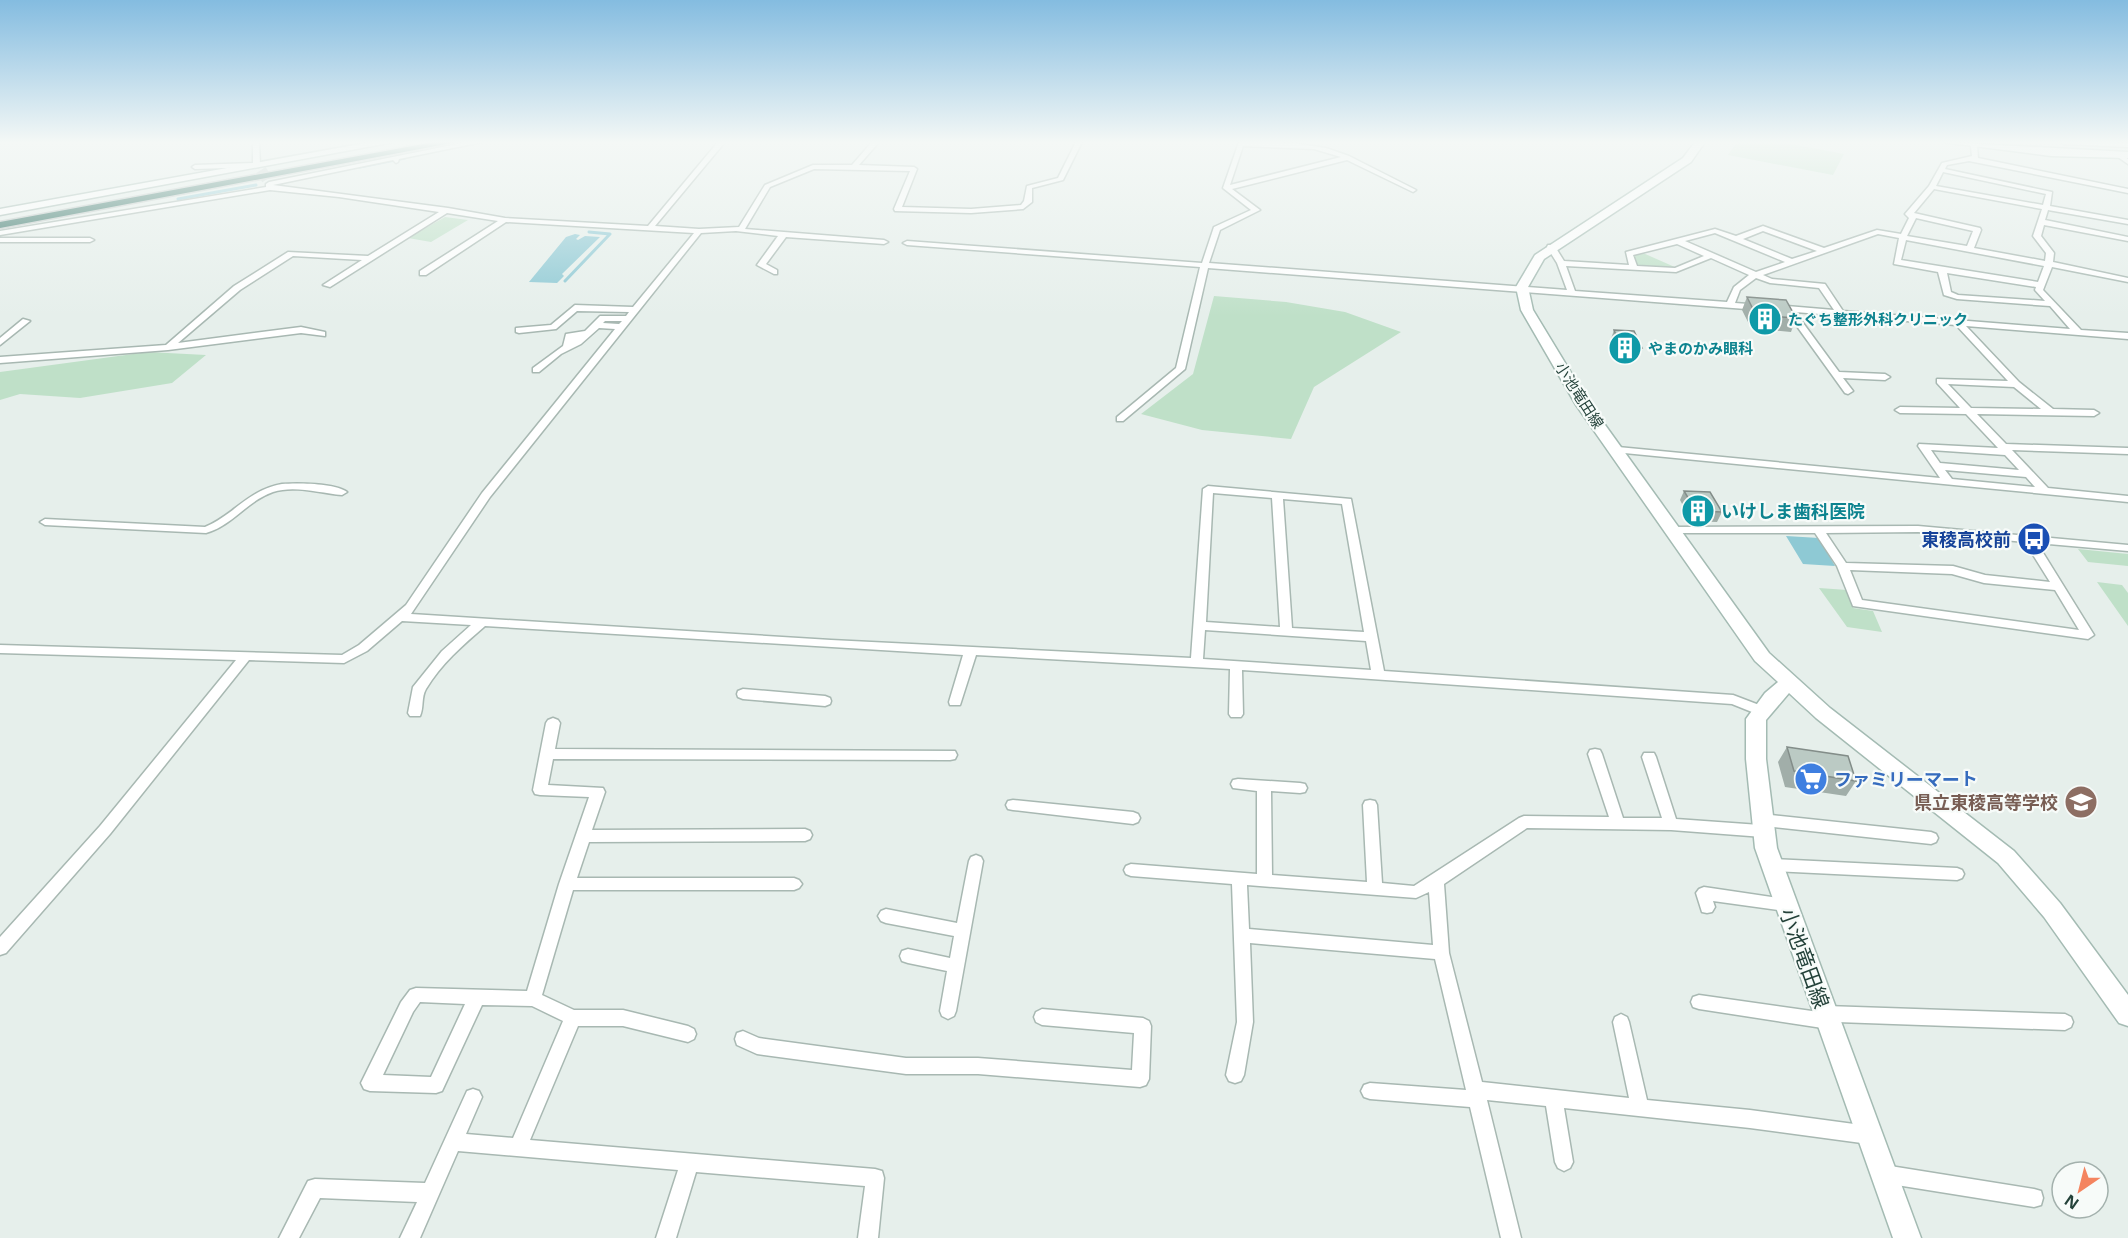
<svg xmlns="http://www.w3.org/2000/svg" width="2128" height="1238" viewBox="0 0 2128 1238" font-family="'Open Sans','Noto Sans JP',sans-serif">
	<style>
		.green { fill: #bfe0c8 }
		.water { fill: #8ec9d4 }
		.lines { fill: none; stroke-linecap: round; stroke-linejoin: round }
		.stream { stroke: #8ec9d4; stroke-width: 3 }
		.secondary-tunnel { stroke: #bfccc8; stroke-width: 11; stroke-dasharray: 11 5; stroke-linecap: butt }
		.street-casing { stroke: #a8b8b2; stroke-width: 3 }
		.secondary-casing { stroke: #a4bbb3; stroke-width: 3 }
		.highway-casing { stroke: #c2cac8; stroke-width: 3 }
		.street { fill: #fff; fill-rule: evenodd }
		.secondary { fill: #fff; fill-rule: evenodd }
		.highway { fill: #2f6f62; fill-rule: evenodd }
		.wall { fill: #a1aea9 }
		.building { fill: #bbcac4; stroke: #838d89; stroke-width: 1.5 }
		.labels { text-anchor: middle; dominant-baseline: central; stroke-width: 4.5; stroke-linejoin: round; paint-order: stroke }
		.far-culture-label { font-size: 15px; font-weight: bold; fill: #0d838f; stroke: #f7fbf9; text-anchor: start }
		.far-street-label { font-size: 15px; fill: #24423a; stroke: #f7fbf9 }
		.culture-label { font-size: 18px; font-weight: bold; fill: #0d838f; stroke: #f7fbf9; text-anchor: start }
		.transit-label { font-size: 18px; font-weight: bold; fill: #164399; stroke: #f7fbf9; text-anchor: end }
		.shop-label { font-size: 18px; font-weight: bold; fill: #366cbe; stroke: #f7fbf9; text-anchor: start }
		.education-label { font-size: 18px; font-weight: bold; fill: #785e54; stroke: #f7fbf9; text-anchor: end }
		.near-street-label { font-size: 21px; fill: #24423a; stroke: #f7fbf9 }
	</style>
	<rect width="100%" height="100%" fill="#e6efeb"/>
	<path class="green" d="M 1737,142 L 1780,142 L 1844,154 L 1833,175 L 1728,155 Z
		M 445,217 L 468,220 L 431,242 L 408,238 Z
		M 1643,253 L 1677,268 L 1641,267 L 1636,265 L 1633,256 Z
		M 1214,296 L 1286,302 L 1345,312 L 1401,332 L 1314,387 L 1291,439 L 1202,430 L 1141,414 L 1193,374 Z
		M 148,352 L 206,355 L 172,383 L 80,398 L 20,394 L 0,400 L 0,372 Z
		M 2078,549 L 2128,554 L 2128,566 L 2088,562 Z
		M 2097,582 L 2122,585 L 2128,593 L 2128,626 Z
		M 1819,588 L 1847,590 L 1853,608 L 1873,611 L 1882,632 L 1847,627 Z"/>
	<path class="water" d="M 575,234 L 580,235 L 576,239 L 578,240 L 585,236 L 600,237 L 562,274 L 564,276 L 557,283 L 529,282 L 566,237 Z
		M 1786,536 L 1819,538 L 1835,566 L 1803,564 Z"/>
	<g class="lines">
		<path class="stream" d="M 360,167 L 405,158
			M 178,199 L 256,185
			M 565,281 L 610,234 L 589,232"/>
		<path class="secondary-tunnel" d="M 261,170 L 268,181"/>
		<g class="street-casing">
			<path id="street" d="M 253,142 L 259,142 L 260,165 L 258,167 L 195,169 L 192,167 L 195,165 L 253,163 Z
				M 467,142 L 482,142 L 399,159 L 398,162 L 396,163 L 393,160 L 273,185 L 448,208 L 505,218 L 648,226 L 718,142 L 725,142 L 655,226 L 699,229 L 739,227 L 765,185 L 813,165 L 852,165 L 872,142 L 879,142 L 859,165 L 914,167 L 917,169 L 902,207 L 971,209 L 1021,205 L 1024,201 L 1027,186 L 1058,178 L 1076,142 L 1082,142 L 1063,180 L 1032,188 L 1032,202 L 1023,209 L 971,213 L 895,211 L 894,209 L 910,171 L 814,169 L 770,187 L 745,229 L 884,240 L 888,242 L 884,244 L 786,237 L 766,264 L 777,270 L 777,274 L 774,274 L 757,265 L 778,236 L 736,231 L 701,233 L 490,497 L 411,614 L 831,640 L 1191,658 L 1203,489 L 1208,486 L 1351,499 L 1384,671 L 1733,695 L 1767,708 L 1769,711 L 1767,714 L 1762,716 L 1732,704 L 1242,670 L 1243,714 L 1241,717 L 1231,717 L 1229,714 L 1230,669 L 976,655 L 961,702 L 960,705 L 950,705 L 949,702 L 963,655 L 485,626 C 463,645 441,664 426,689 C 421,697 424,708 420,716 L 410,716 L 408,713 L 413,687 L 442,651 L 471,625 L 402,621 L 367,651 L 344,663 L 249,660 L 110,834 L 6,953 L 0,955 L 0,937 L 100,826 L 236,660 L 0,653 L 0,645 L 342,655 L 359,645 L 406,605 L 482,493 L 615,329 L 599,328 L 581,344 L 561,354 L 539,372 L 533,372 L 533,368 L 563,346 L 566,334 L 585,331 L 600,316 L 626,316 L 629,312 L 577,311 L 556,329 L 519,333 L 516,332 L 516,328 L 551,325 L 575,305 L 633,307 L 694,233 L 506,222 L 426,275 L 420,275 L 420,271 L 498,221 L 447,213 L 330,287 L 323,285 L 362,260 L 293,256 L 240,290 L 178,343 L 301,327 L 325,332 L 325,336 L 301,333 L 168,350 L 0,363 L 0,357 L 166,345 L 234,286 L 288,252 L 368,256 L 439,212 L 339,197 L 270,190 L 0,235 L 0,231 L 266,187 L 266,184 L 269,182 ZM 605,321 L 622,321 L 619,324 L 603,323 ZM 1213,493 L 1272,498 L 1280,627 L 1206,622 ZM 1283,499 L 1342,504 L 1364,632 L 1292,628 ZM 1205,630 L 1366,641 L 1371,670 L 1203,659 Z
				M 1239,142 L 1293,143 L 1326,148 L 1349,156 L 1416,190 L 1413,192 L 1347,160 L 1232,189 L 1260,210 L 1220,230 L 1209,263 L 1567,290 L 1557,263 L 1547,247 L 1548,245 L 1554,245 L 1564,261 L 1629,265 L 1626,252 L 1715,229 L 1736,236 L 1763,226 L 1824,248 L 1877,230 L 1901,234 L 1909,218 L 1905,214 L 1929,186 L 1942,163 L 1972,156 L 1971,146 L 1974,144 L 1977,146 L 1978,158 L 2128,189 L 2128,193 L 1969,161 L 1947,165 L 1945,169 L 2052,192 L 2050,206 L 2128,220 L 2128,224 L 2048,210 L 2045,220 L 2128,237 L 2128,241 L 2044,225 L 2041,236 L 2054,253 L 2053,262 L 2128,278 L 2128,282 L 2052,267 L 2043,290 L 2081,330 L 2128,333 L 2128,339 L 1966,326 L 2019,382 L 2053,409 L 2094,410 L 2099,413 L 2094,416 L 1977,414 L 2006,444 L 2128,448 L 2128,454 L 2012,450 L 2048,488 L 2128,496 L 2128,502 L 1614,452 L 1613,450 L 1618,447 L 1940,478 L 1918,446 L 1919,444 L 1998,448 L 1966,414 L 1900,413 L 1895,410 L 1900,407 L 1960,408 L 1937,383 L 1937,379 L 2008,381 L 1956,325 L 1795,312 L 1839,372 L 1885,374 L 1890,377 L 1885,380 L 1843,378 L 1853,391 L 1848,394 L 1845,393 L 1786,311 L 1776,311 L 1772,308 L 1776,305 L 1834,310 L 1819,288 L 1770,283 L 1756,278 L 1740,290 L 1735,303 L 1762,305 L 1763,307 L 1759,310 L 1208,268 L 1185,369 L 1123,421 L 1117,421 L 1117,417 L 1176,368 L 1200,267 L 907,245 L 903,243 L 907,241 L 1202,263 L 1214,227 L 1251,210 L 1223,188 ZM 1243,146 L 1314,149 L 1341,157 L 1230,185 ZM 1943,172 L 2046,194 L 2043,205 L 1936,186 ZM 1934,189 L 2042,209 L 2033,236 L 2046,253 L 2045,261 L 1974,248 L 1981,230 L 1980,228 L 1914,213 ZM 1916,218 L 1973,231 L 1967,246 L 1907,236 ZM 1763,231 L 1817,251 L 1792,259 L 1743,239 ZM 1715,233 L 1785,262 L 1756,272 L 1685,241 ZM 1878,234 L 1899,238 L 1894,264 L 1938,272 L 1944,295 L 1957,299 L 2050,306 L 2070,329 L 1843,311 L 1825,284 L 1772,279 L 1763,275 ZM 1906,240 L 2044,266 L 2038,282 L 1901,260 ZM 1677,244 L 1704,256 L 1675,268 L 1637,266 L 1633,255 ZM 1711,258 L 1749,275 L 1734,287 L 1727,302 L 1575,291 L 1566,266 L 1676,272 ZM 1947,273 L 2036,287 L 2035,290 L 2045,301 L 1958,295 L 1951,292 ZM 1948,384 L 2014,387 L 2041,409 L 1971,408 ZM 1931,450 L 2005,455 L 2019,470 L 1940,463 ZM 1945,470 L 2026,477 L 2035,487 L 1952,479 Z
				M 2061,142 L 2128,143 L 2128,147 L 2064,144 Z
				M 2117,152 L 2128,159 L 2128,164 L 2115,155 L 2114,154 Z
				M 0,238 L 90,238 L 94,240 L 90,242 L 0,242 Z
				M 23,319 L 30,321 L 0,345 L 0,338 Z
				M 282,484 C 297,483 335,483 347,492 L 342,495 C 320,493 294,485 273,492 C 247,501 232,526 206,533 L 45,525 L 40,522 L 45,519 L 205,527 C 234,515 248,490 282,484 Z
				M 1918,526 L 2128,545 L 2128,551 L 2037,543 L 2094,635 L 2088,639 L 1853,606 L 1837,566 L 1815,533 L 1671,533 L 1666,530 L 1671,527 ZM 1918,532 L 2025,542 L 2050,582 L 1985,575 L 1953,566 L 1846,563 L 1826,533 ZM 1850,570 L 1952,574 L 1984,583 L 2055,590 L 2079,630 L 1862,600 Z
				M 743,689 L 825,696 L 830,698 L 831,701 L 830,704 L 825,706 L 743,699 L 738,697 L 737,694 L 738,691 Z
				M 553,718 L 558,720 L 560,723 L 555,749 L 955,751 L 957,755 L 955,759 L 950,760 L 553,759 L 548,785 L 603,788 L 605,792 L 592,830 L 805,829 L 810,831 L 812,835 L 810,839 L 805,841 L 589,842 L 577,878 L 794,878 L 799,880 L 802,884 L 799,888 L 794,890 L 573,890 L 542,995 L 574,1010 L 623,1010 L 688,1026 L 694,1029 L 696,1034 L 694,1039 L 688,1042 L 623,1026 L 578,1026 L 530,1140 L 875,1169 L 882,1171 L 884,1178 L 878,1238 L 858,1238 L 865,1186 L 696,1172 L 676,1238 L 656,1238 L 678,1170 L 458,1151 L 420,1238 L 400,1238 L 417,1202 L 320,1198 L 299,1238 L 279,1238 L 308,1181 L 315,1179 L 425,1183 L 467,1091 L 473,1089 L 479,1091 L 482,1097 L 466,1134 L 513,1138 L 563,1021 L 532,1006 L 482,1005 L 442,1091 L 436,1093 L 370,1091 L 364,1089 L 361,1083 L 401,1002 L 410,990 L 416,988 L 527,991 L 559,884 L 589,797 L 540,795 L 535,794 L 533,790 L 546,723 L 548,720 ZM 420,1002 L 465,1004 L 431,1077 L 383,1075 L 413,1012 Z
				M 1595,749 L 1600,750 L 1602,754 L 1623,818 L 1662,818 L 1642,757 L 1644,753 L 1654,753 L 1656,757 L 1676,819 L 1760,825 L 1755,820 L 1757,816 L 1762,814 L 1931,832 L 1936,834 L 1938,838 L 1936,842 L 1931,844 L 1765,826 L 1770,831 L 1768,835 L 1763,837 L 1671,830 L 1527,828 L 1444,884 L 1449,953 L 1482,1082 L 1629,1098 L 1613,1022 L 1615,1017 L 1621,1014 L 1627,1017 L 1629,1022 L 1647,1100 L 1750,1110 L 1869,1126 L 1875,1129 L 1878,1135 L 1875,1141 L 1869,1144 L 1750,1128 L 1564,1108 L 1573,1162 L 1570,1168 L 1564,1171 L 1558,1168 L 1555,1162 L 1546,1106 L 1487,1100 L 1521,1238 L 1501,1238 L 1470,1107 L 1370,1099 L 1364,1097 L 1361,1091 L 1364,1085 L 1370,1083 L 1466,1090 L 1435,959 L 1250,943 L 1253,1022 L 1244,1075 L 1241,1081 L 1235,1083 L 1229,1081 L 1226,1075 L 1237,1022 L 1232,884 L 1131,876 L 1126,874 L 1124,870 L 1126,866 L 1131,864 L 1257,874 L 1257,791 L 1233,788 L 1231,784 L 1233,780 L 1238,779 L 1300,783 L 1305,784 L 1307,788 L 1305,792 L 1300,793 L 1271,791 L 1272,875 L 1367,882 L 1363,805 L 1365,801 L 1370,800 L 1375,801 L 1377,805 L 1382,883 L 1414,886 L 1519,818 L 1524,816 L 1609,817 L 1588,754 L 1590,750 ZM 1247,885 L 1416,898 L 1429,892 L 1433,945 L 1249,929 Z
				M 1013,800 L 1133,812 L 1138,814 L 1140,818 L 1138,822 L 1133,824 L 1013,810 L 1008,809 L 1006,805 L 1008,801 Z
				M 976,855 L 981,857 L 983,861 L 956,1011 L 954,1016 L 948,1019 L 942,1016 L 940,1011 L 947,971 L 908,963 L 902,961 L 900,956 L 902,951 L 908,949 L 950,958 L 954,936 L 886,923 L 881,921 L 878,916 L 881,911 L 886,909 L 957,923 L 969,861 L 971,857 Z
				M 1772,859 L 1957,868 L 1962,870 L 1964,874 L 1962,878 L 1957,880 L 1772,871 L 1767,869 L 1765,865 L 1767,861 Z
				M 1704,887 L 1785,899 L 1790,900 L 1793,905 L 1790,910 L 1785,911 L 1713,901 L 1715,907 L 1712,912 L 1707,913 L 1702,912 L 1696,893 L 1699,889 Z
				M 1699,995 L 1819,1012 L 1820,1009 L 1826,1006 L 2065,1014 L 2071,1017 L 2073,1022 L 2071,1027 L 2065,1030 L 1837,1022 L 1835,1026 L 1829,1029 L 1699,1009 L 1693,1007 L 1691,1002 L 1693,997 Z
				M 1042,1009 L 1143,1018 L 1149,1021 L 1151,1026 L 1149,1079 L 1146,1085 L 1140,1087 L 978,1074 L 906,1074 L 757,1054 L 737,1045 L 735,1039 L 737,1033 L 743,1031 L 759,1038 L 906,1058 L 978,1058 L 1132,1070 L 1134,1033 L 1042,1025 L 1036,1022 L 1034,1017 L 1036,1012 Z
				M 1884,1165 L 2034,1189 L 2041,1191 L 2043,1198 L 2041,1205 L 2034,1207 L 1884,1183 L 1877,1181 L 1875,1174 L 1877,1167 Z"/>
		</g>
		<g class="secondary-casing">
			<path id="secondary" d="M 371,142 L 394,142 L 0,215 L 0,209 Z
				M 1695,142 L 1705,142 L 1691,162 L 1544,259 L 1528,287 L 1533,310 L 1590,404 L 1769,653 L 1830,708 L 2014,851 L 2060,903 L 2128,995 L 2128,1026 L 2119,1023 L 2044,917 L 1998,863 L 1816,718 L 1789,693 L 1766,720 L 1766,759 L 1777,848 L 1921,1238 L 1893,1238 L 1755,848 L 1746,759 L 1746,719 L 1765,693 L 1778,682 L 1755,661 L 1576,405 L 1521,310 L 1516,287 L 1535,255 L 1683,158 Z
				M 1942,142 L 2128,152 L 2128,158 L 2051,156 Z"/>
		</g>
		<g class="highway-casing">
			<path id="highway" d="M 434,142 L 457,142 L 0,228 L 0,222 Z"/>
		</g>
		<use href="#street" class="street"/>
		<use href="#secondary" class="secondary"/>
		<use href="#highway" class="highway"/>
	</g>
	<path class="wall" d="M 1747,297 L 1796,318 L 1791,332 L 1760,329 L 1749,324 L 1742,310 Z
		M 1614,330 L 1642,348 L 1639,357 L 1618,356 L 1611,339 Z
		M 1684,491 L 1722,512 L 1717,522 L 1691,521 L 1680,500 Z
		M 1787,747 L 1856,781 L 1846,796 L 1785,787 L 1778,762 Z"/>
	<path class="building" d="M 1747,297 L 1786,300 L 1796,318 L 1766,316 L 1754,311 Z
		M 1614,330 L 1634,331 L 1642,348 L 1621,347 Z
		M 1684,491 L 1710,492 L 1722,512 L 1696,511 Z
		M 1787,747 L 1848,756 L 1856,781 L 1794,771 Z"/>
	<linearGradient id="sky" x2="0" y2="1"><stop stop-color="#84bce0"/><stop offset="0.45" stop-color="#f4f8f6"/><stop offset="1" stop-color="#f4f8f6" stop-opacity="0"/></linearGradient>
	<rect width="2128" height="316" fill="url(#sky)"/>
	<defs>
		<g id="building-disc" transform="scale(1.725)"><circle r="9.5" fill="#0f9aa8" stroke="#f7fbf9"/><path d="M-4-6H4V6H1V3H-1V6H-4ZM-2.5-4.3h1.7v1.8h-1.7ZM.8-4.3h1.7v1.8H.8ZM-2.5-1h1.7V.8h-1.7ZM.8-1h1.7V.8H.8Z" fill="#fff"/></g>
		<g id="bus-disc" transform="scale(1.725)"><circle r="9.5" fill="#1a4fb4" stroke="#f7fbf9"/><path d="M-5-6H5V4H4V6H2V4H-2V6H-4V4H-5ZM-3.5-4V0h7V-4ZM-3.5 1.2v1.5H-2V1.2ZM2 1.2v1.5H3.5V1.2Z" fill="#fff"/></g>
		<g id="supermarket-disc" transform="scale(1.725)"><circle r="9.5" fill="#3f7fe0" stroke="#f7fbf9"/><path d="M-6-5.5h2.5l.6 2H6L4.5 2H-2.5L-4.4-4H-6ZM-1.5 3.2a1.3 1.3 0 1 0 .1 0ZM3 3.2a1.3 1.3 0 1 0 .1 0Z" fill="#fff"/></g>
		<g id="school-disc" transform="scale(1.725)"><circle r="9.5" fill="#8d6e63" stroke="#f7fbf9"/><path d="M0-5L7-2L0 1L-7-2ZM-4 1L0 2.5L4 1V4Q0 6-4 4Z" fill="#fff"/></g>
	</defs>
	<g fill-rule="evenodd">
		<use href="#building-disc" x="1765" y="319"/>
		<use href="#building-disc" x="1625" y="348"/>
		<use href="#building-disc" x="1698" y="511"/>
		<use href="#bus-disc" x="2034" y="539"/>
		<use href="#supermarket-disc" x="1811" y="779"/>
		<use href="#school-disc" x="2081" y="802"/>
	</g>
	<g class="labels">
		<g class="far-culture-label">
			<text x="1788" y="319">たぐち整形外科クリニック</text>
			<text x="1648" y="348">やまのかみ眼科</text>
		</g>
		<g class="far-street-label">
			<text transform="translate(1580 395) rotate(57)">小池竜田線</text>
		</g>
		<g class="culture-label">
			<text x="1721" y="511">いけしま歯科医院</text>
		</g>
		<g class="transit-label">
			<text x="2011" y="539">東稜高校前</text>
		</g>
		<g class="shop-label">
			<text x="1834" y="779">ファミリーマート</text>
		</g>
		<g class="education-label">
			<text x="2058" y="802">県立東稜高等学校</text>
		</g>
		<g class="near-street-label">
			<text transform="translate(1805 958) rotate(70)">小池竜田線</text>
		</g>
	</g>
	<g transform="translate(2080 1190) rotate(215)"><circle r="28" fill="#f7fbf9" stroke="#a3b1ad" stroke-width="1.5"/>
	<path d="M0-4.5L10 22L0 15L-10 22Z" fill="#f4845f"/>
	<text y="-9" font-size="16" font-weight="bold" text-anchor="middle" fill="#24423a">N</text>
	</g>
</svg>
